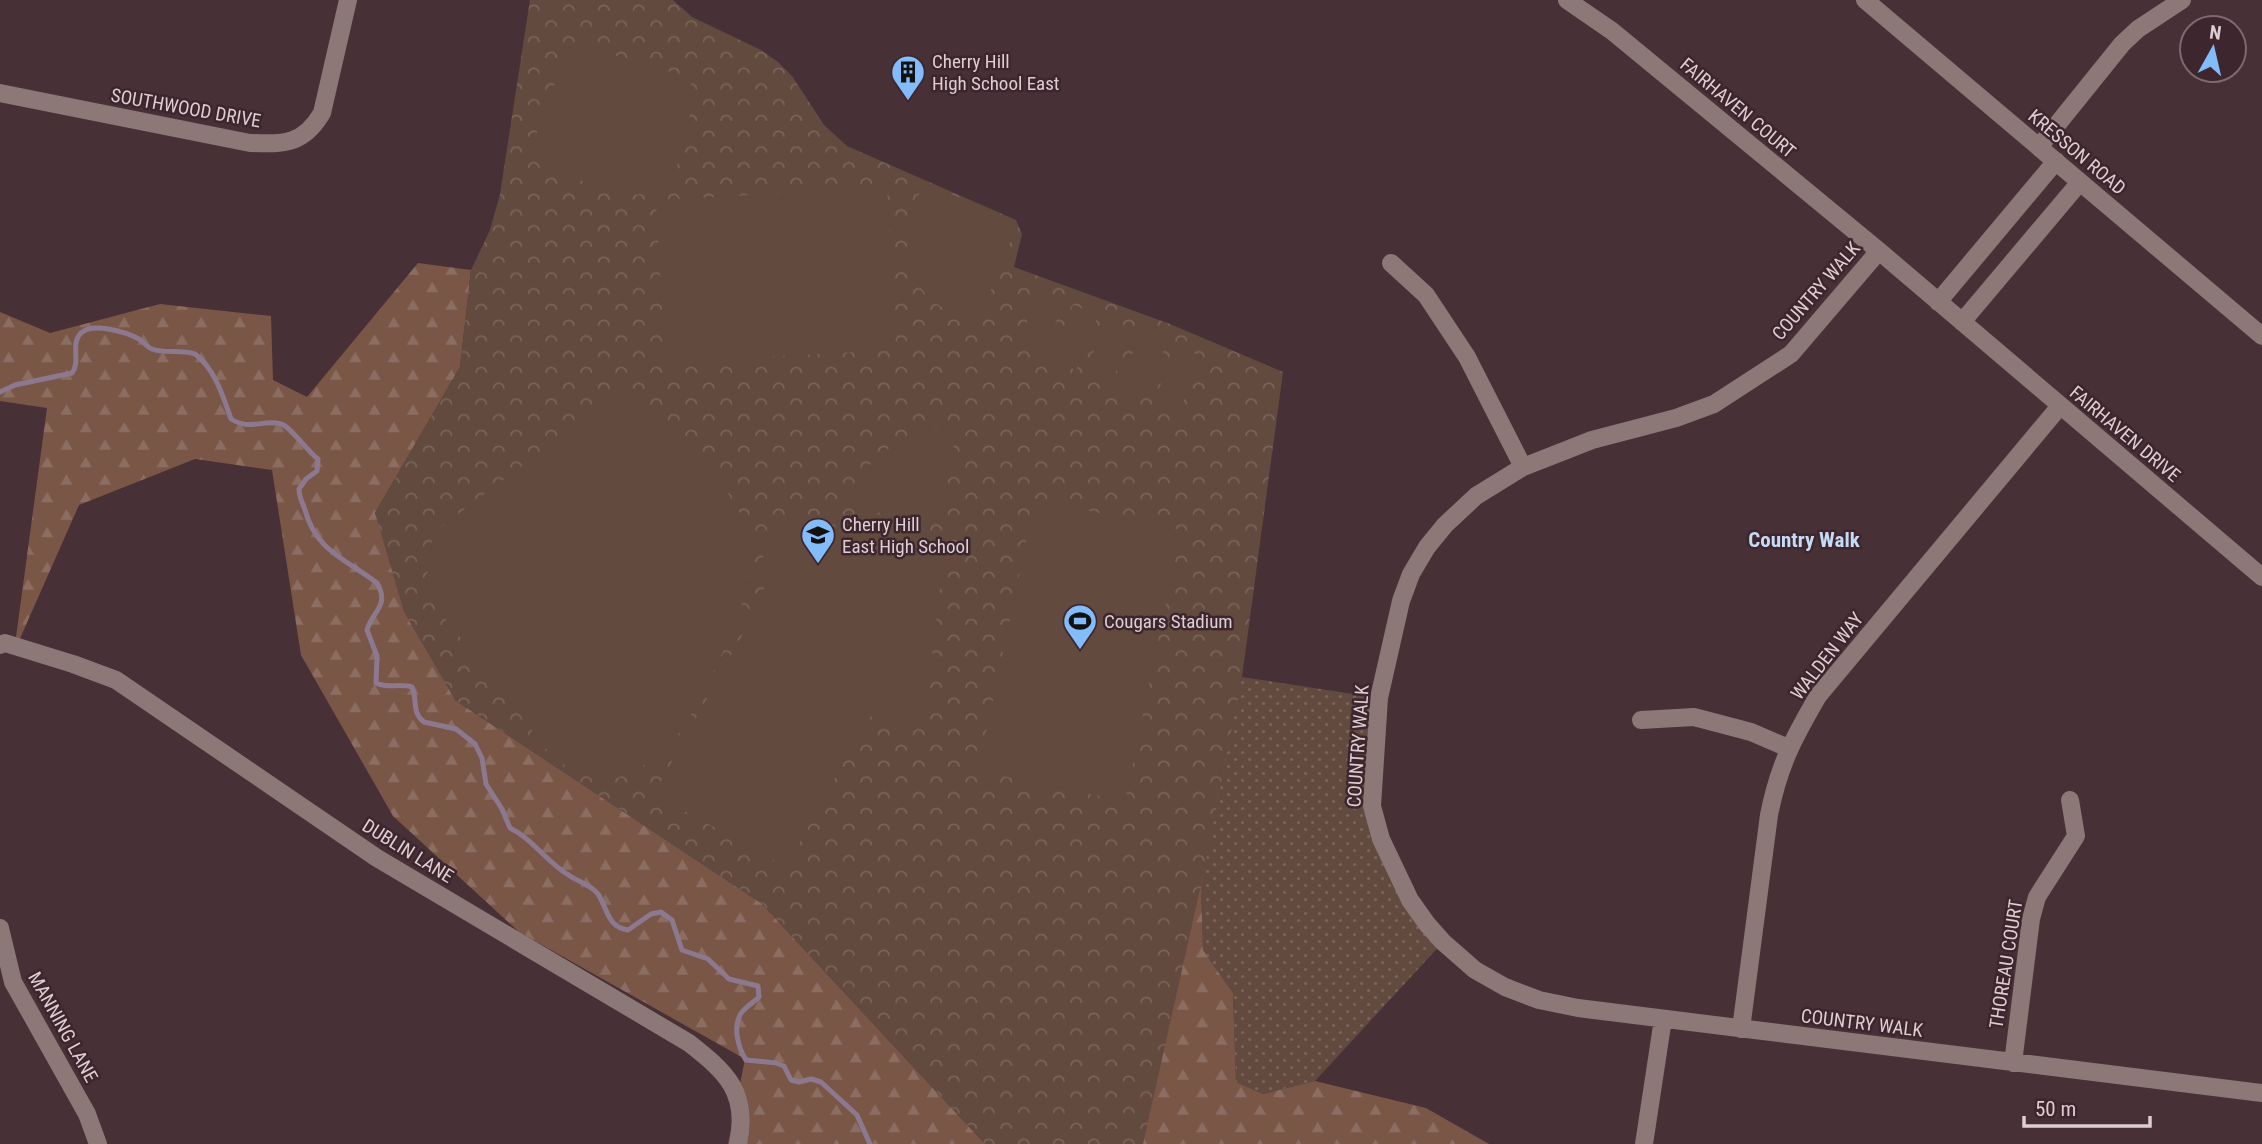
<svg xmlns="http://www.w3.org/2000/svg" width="2262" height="1144" viewBox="0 0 2262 1144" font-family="'Roboto Condensed',sans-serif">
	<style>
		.grass { fill: url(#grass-dots) }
		.forest { fill: url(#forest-firs) }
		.park { fill: url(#park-crowns) }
		.pitch { fill: #634a3f }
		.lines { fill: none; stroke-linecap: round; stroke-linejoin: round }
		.stream { stroke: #8c798f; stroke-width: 5 }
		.minor { stroke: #8b7877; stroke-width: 18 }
		.labels { text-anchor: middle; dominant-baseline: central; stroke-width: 5; stroke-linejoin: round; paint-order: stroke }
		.poi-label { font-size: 19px; fill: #ddced2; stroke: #3d262d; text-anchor: start }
		.street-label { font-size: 19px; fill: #ddced2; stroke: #3d262d }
		.neighbourhood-label { font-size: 21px; font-weight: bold; fill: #c6dbf3; stroke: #3d262d }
	</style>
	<defs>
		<pattern id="grass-dots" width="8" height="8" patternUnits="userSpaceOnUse" patternTransform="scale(1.75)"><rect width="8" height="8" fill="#634a3f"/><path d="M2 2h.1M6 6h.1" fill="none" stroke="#79635a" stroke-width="1.8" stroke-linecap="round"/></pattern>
		<pattern id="forest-firs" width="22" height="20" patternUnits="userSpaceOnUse" patternTransform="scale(1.75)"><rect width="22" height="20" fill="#7a5647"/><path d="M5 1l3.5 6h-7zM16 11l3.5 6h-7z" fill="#8c6d61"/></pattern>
		<pattern id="park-crowns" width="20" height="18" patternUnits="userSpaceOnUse" patternTransform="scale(1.75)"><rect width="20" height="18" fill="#634a3f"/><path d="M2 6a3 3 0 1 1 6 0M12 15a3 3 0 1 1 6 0" fill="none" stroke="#79635a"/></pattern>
	</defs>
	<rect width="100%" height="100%" fill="#483037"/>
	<path class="grass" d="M 1242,677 L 1379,698 L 1381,839 L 1443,942 L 1315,1081 L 1263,1094 L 1236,1082 L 1233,993 L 1203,950 L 1201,885 Z"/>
	<path class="forest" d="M 418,263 L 471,270 L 460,367 L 375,513 L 455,700 L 761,903 L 985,1144 L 728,1144 L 745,1059 L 519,932 L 393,816 L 301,655 L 272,470 L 195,459 L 79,505 L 14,652 L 47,408 L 0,401 L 0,312 L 50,333 L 160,304 L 271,316 L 273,380 L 307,397 Z
		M 1242,677 L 1201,885 L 1203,950 L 1233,993 L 1236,1082 L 1263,1094 L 1315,1081 L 1426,1108 L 1489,1144 L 1138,1144 Z"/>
	<path class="park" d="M 530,0 L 673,0 L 692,17 L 761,50 L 778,62 L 792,76 L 824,125 L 847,146 L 1016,220 L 1022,234 L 1014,267 L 1170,324 L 1283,372 L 1242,677 L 1201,885 L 1143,1144 L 985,1144 L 761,903 L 455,700 L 404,612 L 375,513 L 460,367 L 471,270 L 490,230 L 500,194 Z"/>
	<path class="pitch" d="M 577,44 L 691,78 C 693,110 686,189 644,194 C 606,198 561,171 529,154 L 568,49 Z
		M 924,183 L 1006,217 L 1013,235 L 977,325 C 930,305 903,286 911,230 C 913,213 916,198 924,183 Z
		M 887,188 L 896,350 L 665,362 L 656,200 Z
		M 1039,291 L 1064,301 L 1042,357 L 1017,347 Z
		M 1073,305 L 1098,315 L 1076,370 L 1051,360 Z
		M 1107,318 L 1133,329 L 1111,384 L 1085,374 Z
		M 1141,332 L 1167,342 L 1145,397 L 1119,387 Z
		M 1176,346 L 1201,356 L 1179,412 L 1154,401 Z
		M 623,390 C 666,427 732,478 748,534 C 753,550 752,570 747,587 C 737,626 693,726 663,752 C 647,767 621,777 601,783 L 555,760 L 425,592 L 433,533 Z
		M 946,429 L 956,431 L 942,517 L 935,523 L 854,508 L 863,476 L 875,457 L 915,432 Z
		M 1035,500 L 1181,530 L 1125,801 L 978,771 Z
		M 770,516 L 939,544 L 944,552 L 924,725 L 881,720 L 869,716 L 786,867 L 654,794 L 764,596 L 763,548 Z"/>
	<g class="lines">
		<path class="stream" d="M 0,392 L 15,385 L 72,373 C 81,362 70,343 81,333 C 93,322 126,332 139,339 C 143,342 147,347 152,349 C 164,354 181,349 195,354 C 215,369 223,396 231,419 C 250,431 263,419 281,424 C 290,426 308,452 318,459 L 317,471 L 306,479 L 299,489 C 299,498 303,503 305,510 C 316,551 346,559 377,583 C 390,606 373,610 367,630 L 377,656 L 376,683 C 387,689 400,683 412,687 C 418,700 411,712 424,722 L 456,729 L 475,744 L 482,758 L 486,784 L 502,809 L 510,828 C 533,839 547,863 570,876 C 579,882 591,885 598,894 C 608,909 607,927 628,930 L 651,914 L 661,912 L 672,920 L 682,950 L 708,959 L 729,979 L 758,986 L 759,997 C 754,1002 747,1006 742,1012 C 732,1025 738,1048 746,1060 L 776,1063 L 784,1066 L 791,1080 L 799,1082 L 811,1079 L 821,1082 L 857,1115 L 870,1144"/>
		<path class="minor" d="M 1567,0 L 1612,31 L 1879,251 L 2262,577
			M 1865,0 L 2262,336
			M 0,93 L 250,143 C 284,144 303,145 322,113 L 348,0
			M 2039,147 L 2122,44 L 2138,29 L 2182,0
			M 1879,251 L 1791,354 L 1714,404 L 1676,418 L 1592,440 L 1523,467 L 1476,496 L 1445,525 L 1427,547 L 1411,574 L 1401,601 L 1379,698 L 1372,806 L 1381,839 L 1410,900 L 1427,924 L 1443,942 L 1475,970 L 1505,987 L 1539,1000 L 1578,1008 L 2262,1093
			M 1391,263 L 1426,295 L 1467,357 L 1523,467
			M 1938,302 L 2056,161
			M 1962,322 L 2080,182
			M 0,645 L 5,643 L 73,664 L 116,680 L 377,858 L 689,1043 C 726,1072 749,1092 738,1144
			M 1641,720 L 1694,717 L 1751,732 L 1788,748
			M 0,928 L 13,982 L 87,1114 L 98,1144
			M 1741,1029 L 1769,815 C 1779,765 1793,739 1818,696 L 2060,406
			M 2013,1063 L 2031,919 L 2037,897 L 2076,836 L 2070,800
			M 1644,1144 L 1663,1019"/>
	</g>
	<defs>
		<g id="building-pin" transform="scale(1.75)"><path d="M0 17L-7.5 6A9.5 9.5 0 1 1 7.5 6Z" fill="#82bcfa" stroke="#3d262d"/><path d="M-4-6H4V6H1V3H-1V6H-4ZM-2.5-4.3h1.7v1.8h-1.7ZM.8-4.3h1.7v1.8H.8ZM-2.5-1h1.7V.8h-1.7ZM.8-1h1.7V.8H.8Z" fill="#111"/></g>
		<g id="school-pin" transform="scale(1.75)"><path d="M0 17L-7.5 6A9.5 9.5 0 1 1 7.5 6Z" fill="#82bcfa" stroke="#3d262d"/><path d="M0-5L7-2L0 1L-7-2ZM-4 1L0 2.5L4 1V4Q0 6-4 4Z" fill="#111"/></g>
		<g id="stadium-pin" transform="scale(1.75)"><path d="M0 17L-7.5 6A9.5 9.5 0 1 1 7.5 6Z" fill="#82bcfa" stroke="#3d262d"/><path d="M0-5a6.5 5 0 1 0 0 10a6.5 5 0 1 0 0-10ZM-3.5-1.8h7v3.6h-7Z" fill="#111"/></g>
	</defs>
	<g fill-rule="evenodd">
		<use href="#building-pin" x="908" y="72"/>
		<use href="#school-pin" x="818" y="535"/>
		<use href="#stadium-pin" x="1080" y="621"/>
	</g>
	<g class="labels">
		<g class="poi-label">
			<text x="932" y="61">Cherry Hill<tspan x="932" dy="22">High School East</tspan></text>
			<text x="842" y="524">Cherry Hill<tspan x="842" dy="22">East High School</tspan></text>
			<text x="1104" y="621">Cougars Stadium</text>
		</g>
		<g class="street-label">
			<text transform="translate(186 108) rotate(10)">SOUTHWOOD DRIVE</text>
			<text transform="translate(1738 108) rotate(40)">FAIRHAVEN COURT</text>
			<text transform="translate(2077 152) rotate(40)">KRESSON ROAD</text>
			<text transform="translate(1816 291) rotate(-49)">COUNTRY WALK</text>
			<text transform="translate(2125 434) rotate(40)">FAIRHAVEN DRIVE</text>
			<text transform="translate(1827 656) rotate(-52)">WALDEN WAY</text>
			<text transform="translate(1358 746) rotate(-86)">COUNTRY WALK</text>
			<text transform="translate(408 851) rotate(32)">DUBLIN LANE</text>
			<text transform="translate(2006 964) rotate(-81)">THOREAU COURT</text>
			<text transform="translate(1862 1023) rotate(7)">COUNTRY WALK</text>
			<text transform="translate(63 1027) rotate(61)">MANNING LANE</text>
		</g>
		<g class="neighbourhood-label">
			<text x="1804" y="540">Country Walk</text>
		</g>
	</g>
	<g transform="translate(2213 49) rotate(8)"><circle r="33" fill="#3d262d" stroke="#7d696f" stroke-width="2"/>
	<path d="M0-5L12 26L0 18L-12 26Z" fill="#82bcfa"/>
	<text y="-10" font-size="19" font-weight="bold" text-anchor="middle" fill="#ddced2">N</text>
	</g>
	<path d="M2024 1116v10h126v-10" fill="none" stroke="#ddced2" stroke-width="3.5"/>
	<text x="2035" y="1116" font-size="21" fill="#ddced2" stroke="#3d262d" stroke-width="5" paint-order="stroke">50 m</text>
</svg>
